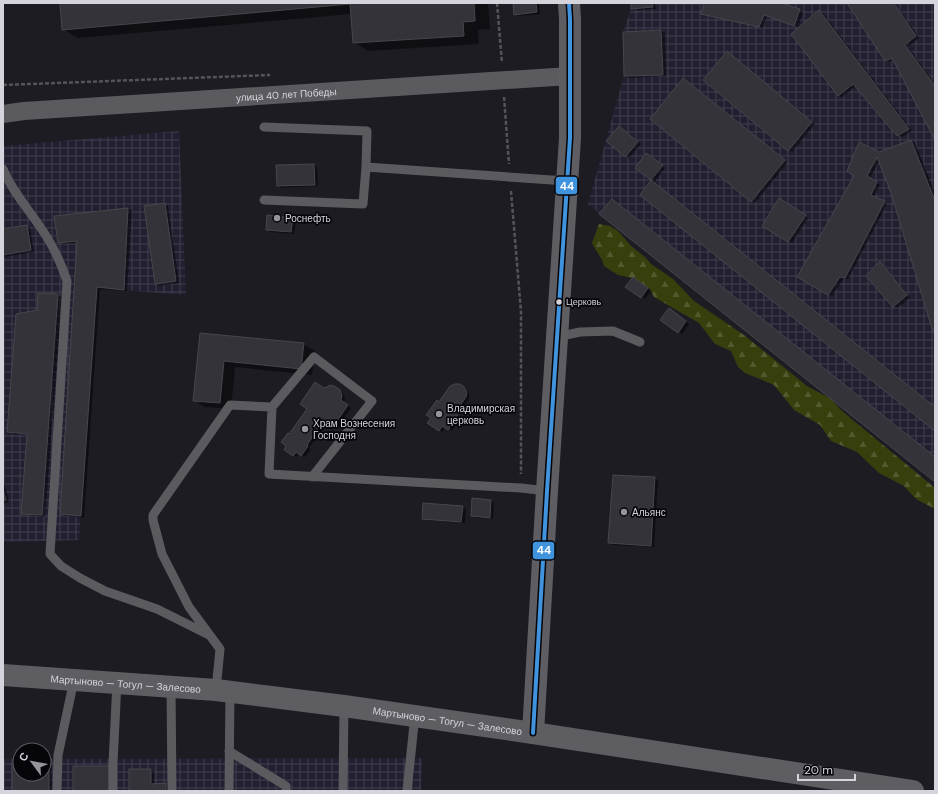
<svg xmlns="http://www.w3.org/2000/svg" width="938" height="794" viewBox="0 0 938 794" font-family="'DM Sans',sans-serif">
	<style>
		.industrial { fill: url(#industrial-grid) }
		.forest { fill: url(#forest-firs) }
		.shadow { fill: #0007 }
		.building { fill: #34333a; stroke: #46464c }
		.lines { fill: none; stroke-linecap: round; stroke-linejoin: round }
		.path { stroke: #545459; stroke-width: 2.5; stroke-dasharray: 4 2; stroke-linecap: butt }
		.lane { stroke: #5b5a5e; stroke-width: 9 }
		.street { stroke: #5b5a5e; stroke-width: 18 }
		.secondary { stroke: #5e5d61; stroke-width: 22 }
		.bus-1-casing { stroke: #06050a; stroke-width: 7 }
		.bus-1 { stroke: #4094de; stroke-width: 4 }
		.poi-dot { fill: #95949c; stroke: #06050a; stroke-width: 1.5 }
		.bus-dot { fill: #d5d4dd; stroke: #06050a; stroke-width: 1.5 }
		.labels { text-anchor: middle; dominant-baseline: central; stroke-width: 3.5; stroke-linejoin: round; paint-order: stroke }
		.bus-label { font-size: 9px; fill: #d5d4dd; stroke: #06050a; text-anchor: start }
		.street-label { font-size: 10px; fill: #d5d4dd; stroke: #06050a }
		.poi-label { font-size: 10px; fill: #d5d4dd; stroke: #06050a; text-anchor: start }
		.line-badge { stroke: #06050a; stroke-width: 1.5 }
		.badge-label { font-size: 11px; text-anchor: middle; font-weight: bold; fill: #fff }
	</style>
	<defs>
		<pattern id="industrial-grid" width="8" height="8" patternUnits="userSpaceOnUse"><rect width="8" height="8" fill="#221f31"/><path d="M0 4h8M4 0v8" fill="none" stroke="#413f4e"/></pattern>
		<pattern id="forest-firs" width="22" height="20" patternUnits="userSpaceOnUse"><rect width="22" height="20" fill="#373f0d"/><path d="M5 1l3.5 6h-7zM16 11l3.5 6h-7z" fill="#535a30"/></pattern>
	</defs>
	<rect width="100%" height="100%" fill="#1d1c23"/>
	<path class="industrial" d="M 631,3 L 935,3 L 935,482 L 588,204 L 624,76 L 623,32 L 631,9 Z
		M 179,131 L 186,295 L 97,288 L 79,540 L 3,542 L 3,146 Z
		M 422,758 L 421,791 L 3,791 L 3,759 L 20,759 L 20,774 L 44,774 L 44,759 Z"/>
	<path class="forest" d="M 599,224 L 610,226 L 618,231 L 631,246 L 645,257 L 651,264 L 673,279 L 694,301 L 744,335 L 807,386 L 831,399 L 842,411 L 935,488 L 935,509 L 916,499 L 904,486 L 879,473 L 857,452 L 831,441 L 820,425 L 794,410 L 774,385 L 745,373 L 738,367 L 731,351 L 715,344 L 699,323 L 654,297 L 650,289 L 636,279 L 618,275 L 604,266 C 602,257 596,252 592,243 Z"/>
	<path class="shadow" d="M 61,3 L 364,3 L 364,4 L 383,3 L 488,3 L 490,29 L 478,30 L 479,44 L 368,51 L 354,42 L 352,14 L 78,38 L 63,29 Z
		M 514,3 L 539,3 L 540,14 L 518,16 L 515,14 Z
		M 632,3 L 655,3 L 656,9 L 636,10 L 632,9 Z
		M 705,3 L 778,3 L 803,12 L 798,27 L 767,16 L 763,28 L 706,15 L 702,13 Z
		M 847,3 L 895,3 L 919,38 L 908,47 L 935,84 L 935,138 L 894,60 L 889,62 L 886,60 Z
		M 819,11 L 823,13 L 912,131 L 902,137 L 898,135 L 856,86 L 842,97 L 838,96 Z
		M 661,31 L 665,33 L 666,76 L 629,78 L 625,76 L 624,33 Z
		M 730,55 L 815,124 L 792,152 L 704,80 Z
		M 687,81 L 787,163 L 755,203 L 651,119 Z
		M 619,127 L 641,144 L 629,158 L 608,141 Z
		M 911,141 L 915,143 L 935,193 L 935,332 L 934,331 L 892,193 L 880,160 L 870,178 L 880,185 L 874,197 L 887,204 L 848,279 L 844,278 L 832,296 L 798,276 L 879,153 Z
		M 650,156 L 665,168 L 654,183 L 935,407 L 935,430 L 641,195 L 653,180 L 636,168 Z
		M 314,165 L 317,167 L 318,186 L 282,188 L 278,186 Z
		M 779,199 L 808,218 L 792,243 L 763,225 Z
		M 164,204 L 168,206 L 179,283 L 160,286 L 156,284 L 145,206 Z
		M 128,209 L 132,210 L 127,291 L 100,289 L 84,518 L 65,516 L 61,514 L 78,243 L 63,244 L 59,242 L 55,217 Z
		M 292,219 L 296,220 L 294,234 L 270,232 L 267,230 Z
		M 27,226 L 30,228 L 34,252 L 3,257 L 3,230 Z
		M 881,263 L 884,265 L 910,298 L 897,308 L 894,306 L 868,276 Z
		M 636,280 L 651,291 L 645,299 L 627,287 Z
		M 39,294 L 58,295 L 62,297 L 45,517 L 26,515 L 22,513 L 28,435 L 12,434 L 8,432 L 38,311 Z
		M 672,311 L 689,324 L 682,334 L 678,332 Z
		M 201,334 L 303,344 L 315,351 L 312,375 L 235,367 L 231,409 L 205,407 L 194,400 Z
		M 336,387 L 343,393 L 345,398 L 344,403 L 351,408 L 337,428 L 327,422 L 309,448 L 311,449 L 305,457 L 299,454 L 297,457 L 285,450 L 290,435 L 324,389 Z
		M 464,387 L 469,392 L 469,399 L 458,415 L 461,418 L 452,431 L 446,427 L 442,432 L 439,430 L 440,403 Z
		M 654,478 L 658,480 L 654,547 L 613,545 L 609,543 Z
		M 3,479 L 9,502 L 3,504 Z
		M 473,499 L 491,501 L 494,502 L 493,519 L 475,518 L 472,516 Z
		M 463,507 L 466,509 L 465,523 L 426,520 L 423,518 Z
		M 20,764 L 20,774 L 44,774 L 44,764 L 49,764 L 52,766 L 52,791 L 13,791 Z
		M 151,770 L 154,772 L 154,785 L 166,784 L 170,786 L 170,791 L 130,791 Z"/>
	<path class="building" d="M 60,3 L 350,3 L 350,4 L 62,30 Z
		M 369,3 L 474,3 L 475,21 L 463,22 L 464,36 L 353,43 L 350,4 Z
		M 513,3 L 536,3 L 537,12 L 514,15 Z
		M 631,3 L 652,3 L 653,7 L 631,9 Z
		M 704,3 L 781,3 L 800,9 L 794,26 L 764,15 L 759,27 L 701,14 Z
		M 847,3 L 894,3 L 916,36 L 905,45 L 935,86 L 935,140 L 892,58 L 885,61 Z
		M 819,10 L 909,129 L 897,136 L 853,84 L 838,96 L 791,34 Z
		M 661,30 L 663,75 L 624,76 L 623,32 Z
		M 727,51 L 812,122 L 788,151 L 703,80 Z
		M 683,78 L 785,160 L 751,202 L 650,119 Z
		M 619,126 L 638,142 L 625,157 L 606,141 Z
		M 911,140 L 935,201 L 935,331 L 933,332 L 891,193 L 877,157 L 867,176 L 877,182 L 871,195 L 885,201 L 845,278 L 840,277 L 828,295 L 797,277 L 854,176 L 847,171 L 859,142 L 879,152 Z
		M 646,153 L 663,165 L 651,180 L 635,168 Z
		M 314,164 L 315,185 L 277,186 L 276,165 Z
		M 651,180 L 935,407 L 935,431 L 640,195 Z
		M 779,198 L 806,215 L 788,242 L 762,226 Z
		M 612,199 L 935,457 L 935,482 L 599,214 Z
		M 165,203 L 176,281 L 155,284 L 144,206 Z
		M 128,208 L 124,290 L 97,287 L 81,516 L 60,514 L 77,241 L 58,243 L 54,216 Z
		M 267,215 L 293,218 L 291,232 L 266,230 Z
		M 27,225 L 31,250 L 3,255 L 3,229 Z
		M 880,261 L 907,295 L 893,307 L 866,276 Z
		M 633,277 L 648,288 L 641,298 L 625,287 Z
		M 38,293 L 58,294 L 42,515 L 21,514 L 27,434 L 7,432 L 16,314 L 37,310 Z
		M 669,308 L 686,321 L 678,333 L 660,320 Z
		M 200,333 L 304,343 L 301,369 L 224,361 L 220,403 L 193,401 Z
		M 315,382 L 324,388 L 331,385 L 336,387 L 340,390 L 342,395 L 341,400 L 348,405 L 333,427 L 323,421 L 307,445 L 308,446 L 301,456 L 296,452 L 293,456 L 284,450 L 286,446 L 281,442 L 288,433 L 289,434 L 307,409 L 300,404 Z
		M 455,384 L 460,384 L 464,387 L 467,392 L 466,397 L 455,413 L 458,415 L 448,430 L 442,426 L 439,431 L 427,423 L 431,418 L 426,415 L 437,400 L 439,402 L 450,386 Z
		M 613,475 L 655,477 L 651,546 L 608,543 Z
		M 3,489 L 6,500 L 3,501 Z
		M 472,498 L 491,500 L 490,518 L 471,516 Z
		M 423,503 L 463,506 L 461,522 L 422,519 Z
		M 12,763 L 20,763 L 20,774 L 44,774 L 44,763 L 49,763 L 49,791 L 12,791 Z
		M 73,766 L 109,766 L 109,791 L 73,791 Z
		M 129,769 L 151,769 L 151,784 L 166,783 L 166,791 L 129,791 Z"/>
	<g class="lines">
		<path class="path" d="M 497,3 L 502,63
			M 3,85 L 270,75
			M 504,97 L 509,164
			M 511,191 L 521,312 L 521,474"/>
		<path class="lane" d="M 264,127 L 367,131 L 366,167
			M 3,169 C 13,194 34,215 48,239 C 56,252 62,266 67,281 L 50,554 L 61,566 L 80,578 L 105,591 L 157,609 L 209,635
			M 264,200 L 363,204 L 366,167 L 566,181
			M 557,337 L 580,332 L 613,331 L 640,342
			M 272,407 L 314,357 L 372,401 L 312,477
			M 171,687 L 172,791
			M 216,690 L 220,649 L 189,607 L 162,554 L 153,520 L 153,515 L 230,405 L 272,407 L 269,474 L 521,488 L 547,491
			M 229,751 L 286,786 L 286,791
			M 57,791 L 58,755 L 74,680
			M 113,791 L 113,763 L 117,682
			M 229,791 L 230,691
			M 343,791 L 344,706
			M 407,791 L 415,715"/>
		<path class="street" id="s1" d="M 3,114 L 24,111 L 570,76"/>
		<g class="secondary">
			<path id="s2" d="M 3,675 L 216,690 L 344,706 L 533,733 L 913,791"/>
			<path d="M 533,733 L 547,491 L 570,138 L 570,19 L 569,3"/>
		</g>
		<g class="bus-1-casing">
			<path id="bus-1" d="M 533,733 L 547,491 L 570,138 L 570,19 L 569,3"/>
		</g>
		<use href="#bus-1" class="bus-1"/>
	</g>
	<g class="poi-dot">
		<circle cx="277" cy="218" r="4"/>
		<circle cx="439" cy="414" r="4"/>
		<circle cx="305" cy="429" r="4"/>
		<circle cx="624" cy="512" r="4"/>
	</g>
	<circle class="bus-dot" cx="559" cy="302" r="3.5"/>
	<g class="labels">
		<g class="bus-label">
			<text x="566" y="302">Церковь</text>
		</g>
		<g class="street-label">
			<text stroke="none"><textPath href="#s1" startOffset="284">улица 40 лет Победы</textPath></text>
			<text stroke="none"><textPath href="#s2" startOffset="123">Мартыново — Тогул — Залесово</textPath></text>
			<text stroke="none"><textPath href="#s2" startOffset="447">Мартыново — Тогул — Залесово</textPath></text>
		</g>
		<g class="poi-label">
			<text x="285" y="218">Роснефть</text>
			<text x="447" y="408">Владимирская<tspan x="447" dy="12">церковь</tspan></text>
			<text x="313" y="423">Храм Вознесения<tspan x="313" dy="12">Господня</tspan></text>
			<text x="632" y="512">Альянс</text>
		</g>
	</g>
	<g class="line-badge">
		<rect x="555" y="176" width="23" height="19" rx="4" fill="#4094de"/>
		<rect x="532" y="541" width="23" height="19" rx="4" fill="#4094de"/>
	</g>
	<g class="badge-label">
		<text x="567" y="190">44</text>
		<text x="544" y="554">44</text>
	</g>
	<rect width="938" height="794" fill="none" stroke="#d5d4dd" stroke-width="8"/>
	<g transform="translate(32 762) rotate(302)"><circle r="19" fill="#06050a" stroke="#59585e"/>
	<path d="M0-3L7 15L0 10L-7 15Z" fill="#95949c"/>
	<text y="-6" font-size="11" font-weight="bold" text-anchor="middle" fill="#d5d4dd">С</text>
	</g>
	<path d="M798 774v6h57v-6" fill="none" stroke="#d5d4dd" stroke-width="2"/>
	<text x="804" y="774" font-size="12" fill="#d5d4dd" stroke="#06050a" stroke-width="3" paint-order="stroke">20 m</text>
</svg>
